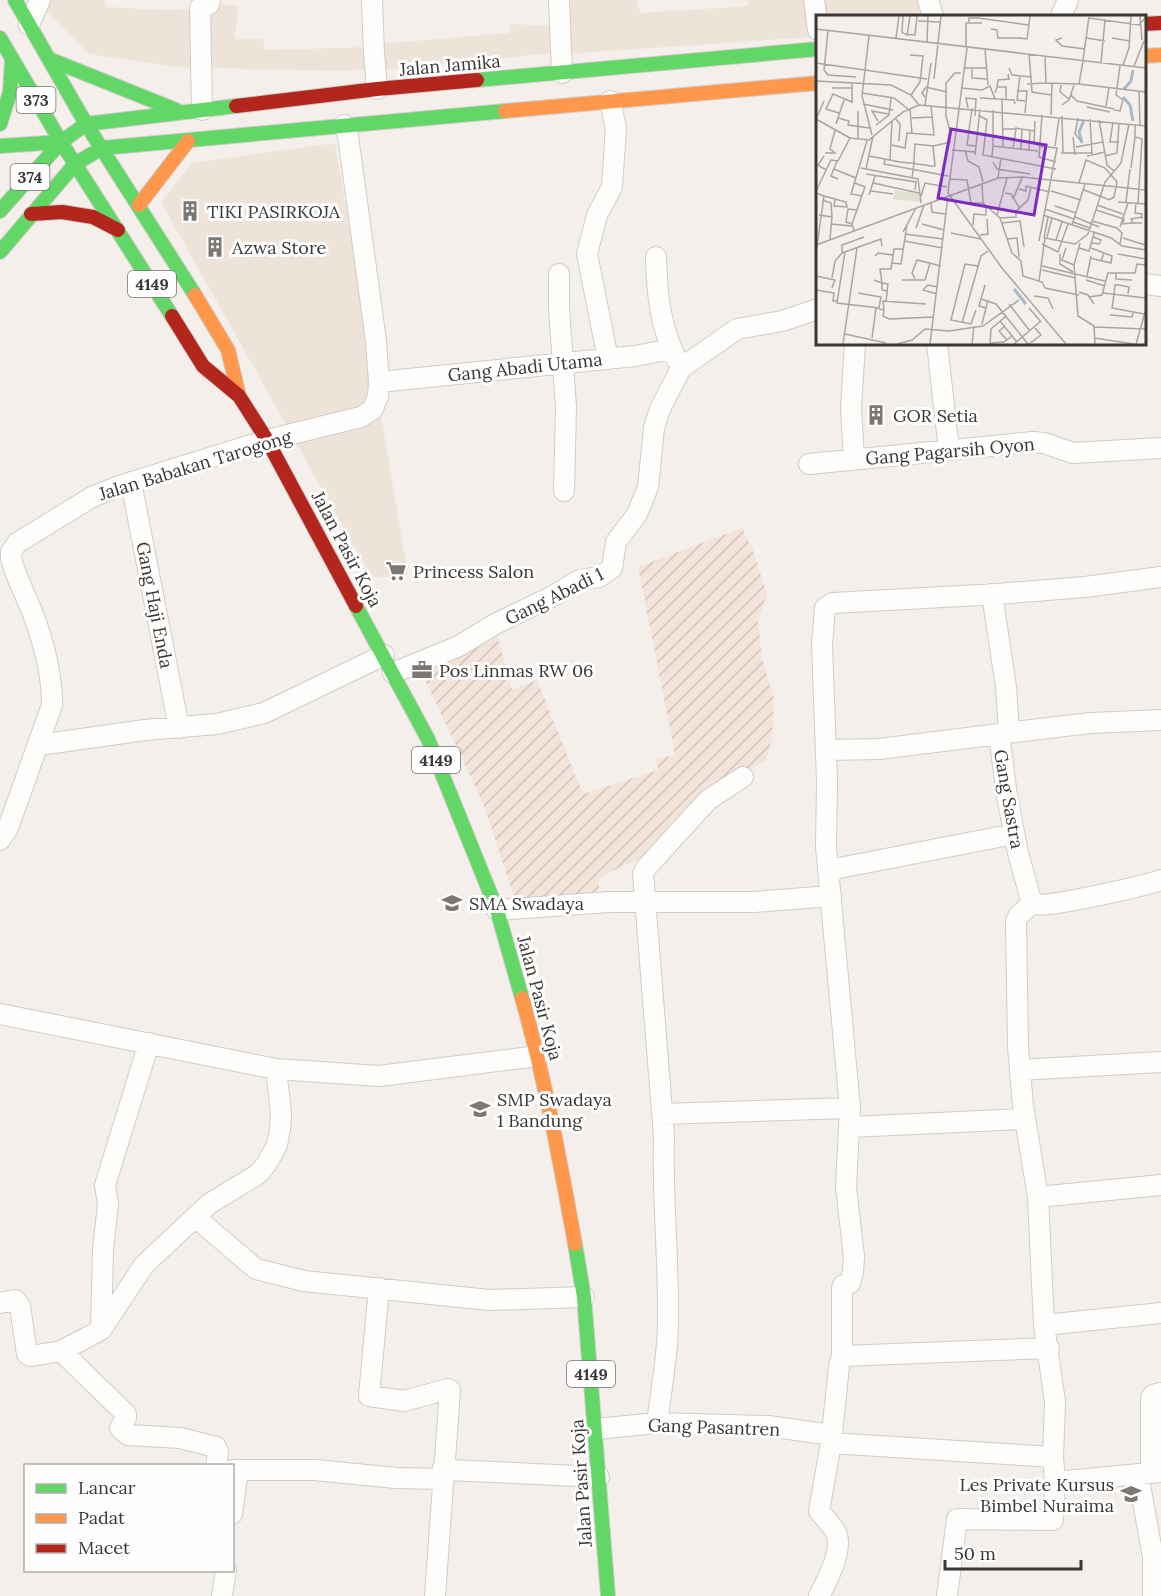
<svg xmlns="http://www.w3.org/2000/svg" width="1161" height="1596" viewBox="0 0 1161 1596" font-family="Lora,serif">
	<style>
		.built { fill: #eee3d9 }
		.industrial { fill: url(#industrial-furrows) }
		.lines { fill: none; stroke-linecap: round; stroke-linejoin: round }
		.street-casing { stroke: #d1ccc8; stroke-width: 22 }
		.fast-casing { stroke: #d1ccc8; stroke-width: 16 }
		.slow-casing { stroke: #d1ccc8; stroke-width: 16 }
		.jam-casing { stroke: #d1ccc8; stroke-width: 16 }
		.street { stroke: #fdfdfc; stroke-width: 20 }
		.fast { stroke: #63d668; stroke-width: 14 }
		.slow { stroke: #ff974d; stroke-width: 14 }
		.jam { stroke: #b3261e; stroke-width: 14 }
		.labels { text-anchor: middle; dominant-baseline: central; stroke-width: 6; stroke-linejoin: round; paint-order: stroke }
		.shield { fill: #fefefe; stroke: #757270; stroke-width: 1.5 }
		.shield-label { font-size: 16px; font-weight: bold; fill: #3a3633 }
		.street-label { font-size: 18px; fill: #3a3633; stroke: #fefefe }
		.poi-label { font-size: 18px; fill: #3a3633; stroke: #fefefe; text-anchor: start }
		.inset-river { fill: none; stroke: #a6bacd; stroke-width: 3 }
		.inset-road { fill: none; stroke: #aaa5a1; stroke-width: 1.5 }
		.view { fill: #7b2cbf; fill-opacity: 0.15; stroke: #7b2cbf; stroke-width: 3 }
		.inset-edge { fill: none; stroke: #3a3633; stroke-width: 3 }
	</style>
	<defs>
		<pattern id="industrial-furrows" width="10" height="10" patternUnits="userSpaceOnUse" patternTransform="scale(1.5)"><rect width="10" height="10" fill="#f2e4db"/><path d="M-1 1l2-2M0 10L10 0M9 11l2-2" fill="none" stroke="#d0c4bc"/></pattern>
	</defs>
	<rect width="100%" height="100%" fill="#f4efea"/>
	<path class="built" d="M 35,0 L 104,0 L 106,7 L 165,10 L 194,9 L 216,3 L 238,6 L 235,39 L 263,39 L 265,50 L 368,47 L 369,69 L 341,71 L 175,67 L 90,54 Z
		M 571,0 L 637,0 L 640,13 L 748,6 L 749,0 L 810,0 L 813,37 L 566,54 Z
		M 814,0 L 928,0 L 932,11 L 893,16 L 818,16 Z
		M 511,24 L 552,26 L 555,53 L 382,70 L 379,44 L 509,33 Z
		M 335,143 L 408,575 L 372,578 L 161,202 L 192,163 Z"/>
	<path class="industrial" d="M 742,528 L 752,548 L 767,595 L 758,621 L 762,657 L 774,700 L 772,738 L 766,761 L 737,774 L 643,857 L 600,877 L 597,900 L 516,903 L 483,803 L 417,663 L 497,635 L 512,690 L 537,680 L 583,794 L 658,770 L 656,759 L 675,755 L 638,567 Z"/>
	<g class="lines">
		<g class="street-casing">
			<path id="street" d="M 372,0 L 374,53 L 377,89
				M 559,0 L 562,73
				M 814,0 L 818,30
				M 928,0 L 933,16
				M 1061,16 L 1068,0
				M 29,25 L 40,0
				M 202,110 L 200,8 L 209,4 L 210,0
				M 656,257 C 657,295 660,326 677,360
				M 559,274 L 559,308 L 566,407 L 564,491
				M 1144,284 L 1161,286
				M 937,344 L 949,450
				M 608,359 L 587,254 L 597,215 L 612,187 L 616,128 L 610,101
				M 379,382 L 635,356 L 671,349
				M 854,459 L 851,408 L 855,344
				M 809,464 L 1033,442 L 1044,443 L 1073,453 L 1161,448
				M 131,482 L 179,728
				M 992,594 L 1006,687 L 1009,733
				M 393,673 L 459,646 L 495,624 L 551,597 L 580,580 L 599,577 L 612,568 L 616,542 L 637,514 L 648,487 L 654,428 L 660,409 L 681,368 L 737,329 L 782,321 L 818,309
				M 999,734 L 1090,723 L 1161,720
				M 39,745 L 145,730 L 217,724 L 264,713 L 384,655
				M 826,750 L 879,749 L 999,734 L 1007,796 L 1018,853 L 1032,904
				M 0,840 L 8,828 L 52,705 C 52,674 44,643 33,614 C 26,596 16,578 11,558 L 11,552 L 17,543 L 92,497 L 119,486 L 267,440 L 361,417 L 373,409 L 378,396 L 379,382 L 376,341 L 348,136 L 344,125
				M 829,870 L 1014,834
				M 1032,904 C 1046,909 1142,886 1161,880
				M 497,910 L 609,902 L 754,902 L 831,896
				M 0,1014 L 276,1069 L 379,1076 L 538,1056
				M 1020,1070 L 1161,1062
				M 662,1114 L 850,1108
				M 850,1127 L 1025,1119
				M 1038,1197 L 1161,1185
				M 195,1217 L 256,1269 L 304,1281 L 489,1300 L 584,1297
				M 379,1288 L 369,1396 L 404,1401 L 448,1389 L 450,1390 L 435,1596
				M 0,1303 L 15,1300 L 20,1306 L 27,1354 L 31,1356 L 61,1351 L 101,1330 L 144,1265 L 209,1204 L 258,1174 L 266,1165 L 277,1145 L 280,1129 L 281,1113 L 276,1069
				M 1044,1325 L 1161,1313
				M 101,1330 L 103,1250 L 108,1204 L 105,1185 L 149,1043
				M 61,1351 L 126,1414 L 126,1418 L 120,1428 L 128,1435 L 180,1438 L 216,1447 L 218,1452 L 216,1466
				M 842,1356 L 1049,1348
				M 657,1423 C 661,1390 668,1355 668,1322 C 669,1260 662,1198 664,1136 L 643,874 L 646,868 L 708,800 L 743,777
				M 596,1429 L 657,1423 L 768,1426 L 832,1435
				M 831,1443 L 1053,1457
				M 443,1468 L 449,1470 L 599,1477
				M 232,1470 L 315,1470 L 396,1478 L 442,1479
				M 1151,1472 L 1151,1398 L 1153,1395 L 1161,1393
				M 1138,1474 L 1153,1557 L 1153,1596
				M 1055,1482 L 1161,1472
				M 232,1514 L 238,1470
				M 222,1596 L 226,1570
				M 819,1596 C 827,1581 842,1553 837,1535 C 834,1526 825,1519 819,1511 L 831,1443 L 839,1366 L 842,1356 L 842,1289 L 843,1285 L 850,1283 L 853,1272 L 854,1257 L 846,1187 L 850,1108 L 826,847 L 827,782 L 822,644 L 825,608 L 833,603 L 998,594 L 1085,587 L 1161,577
				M 947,1596 L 957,1519 L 1053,1520 L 1055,1482 L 1053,1457 L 1055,1402 L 1044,1325 L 1038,1197 L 1023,1106 L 1018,1046 L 1016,921 L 1019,915 L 1032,904"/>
		</g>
		<g class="fast-casing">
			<path id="fast" d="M 15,0 L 86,124 L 195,295
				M 0,38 L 61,142 L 172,316
				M 49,59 L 176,110
				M 477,80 L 818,49
				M 0,124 L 10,92 L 12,59
				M 0,146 L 61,142
				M 0,211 L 61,142 L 86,124 L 236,106
				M 0,252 L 75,164 L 102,148 L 505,111
				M 356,606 L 428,739 L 497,910 L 522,998
				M 575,1244 L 584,1297 L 608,1596"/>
		</g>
		<g class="slow-casing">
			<path id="slow" d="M 1144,56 L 1161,55
				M 505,111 L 818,83
				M 139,205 L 188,141
				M 195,295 L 228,350 L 239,396
				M 522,998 C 545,1079 560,1161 575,1244"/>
		</g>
		<g class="jam-casing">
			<path id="jam" d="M 1144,24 L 1161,23
				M 236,106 L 377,89 L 477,80
				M 31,214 L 62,212 L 93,217 L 118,230
				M 172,316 L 203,366 L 239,396 L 267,440 L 356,606"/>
		</g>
		<use href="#street" class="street"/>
		<use href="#fast" class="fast"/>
		<use href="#slow" class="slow"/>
		<use href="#jam" class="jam"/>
	</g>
	<defs>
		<g id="building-bare" transform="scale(1.62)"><path d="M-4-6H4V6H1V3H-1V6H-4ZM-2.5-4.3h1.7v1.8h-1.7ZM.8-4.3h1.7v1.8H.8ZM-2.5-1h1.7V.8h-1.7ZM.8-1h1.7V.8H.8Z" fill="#7b7773" stroke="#fefefe" stroke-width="2.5" paint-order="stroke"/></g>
		<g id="supermarket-bare" transform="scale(1.62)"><path d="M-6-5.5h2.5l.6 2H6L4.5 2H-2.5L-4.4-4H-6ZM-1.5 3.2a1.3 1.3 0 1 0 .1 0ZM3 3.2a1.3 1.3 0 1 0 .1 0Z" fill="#7b7773" stroke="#fefefe" stroke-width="2.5" paint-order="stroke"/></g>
		<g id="office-bare" transform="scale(1.62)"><path d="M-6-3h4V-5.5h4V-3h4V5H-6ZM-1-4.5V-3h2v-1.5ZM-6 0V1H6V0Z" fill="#7b7773" stroke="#fefefe" stroke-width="2.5" paint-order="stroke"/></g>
		<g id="school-bare" transform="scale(1.62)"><path d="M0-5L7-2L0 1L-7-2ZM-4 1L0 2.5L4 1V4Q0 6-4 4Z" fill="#7b7773" stroke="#fefefe" stroke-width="2.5" paint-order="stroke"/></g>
	</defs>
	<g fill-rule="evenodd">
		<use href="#building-bare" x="190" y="211"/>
		<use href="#building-bare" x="215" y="247"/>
		<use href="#building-bare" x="876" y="415"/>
		<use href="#supermarket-bare" x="396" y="571"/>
		<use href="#office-bare" x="422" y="670"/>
		<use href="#school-bare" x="452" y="903"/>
		<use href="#school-bare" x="480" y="1109"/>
		<use href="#school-bare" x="1131" y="1494"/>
	</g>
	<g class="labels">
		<g class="shield">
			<rect x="16.5" y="87" width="39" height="26" rx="4.5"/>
			<rect x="10.5" y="164" width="39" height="26" rx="4.5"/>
			<rect x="128" y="271" width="48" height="26" rx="4.5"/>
			<rect x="412" y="747" width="48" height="26" rx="4.5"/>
			<rect x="567" y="1361" width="48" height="26" rx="4.5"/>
		</g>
		<g class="shield-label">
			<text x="36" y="100">373</text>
			<text x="30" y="177">374</text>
			<text x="152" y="284">4149</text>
			<text x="436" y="760">4149</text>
			<text x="591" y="1374">4149</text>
		</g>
		<g class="street-label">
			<text transform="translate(450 65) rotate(-5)">Jalan Jamika</text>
			<text transform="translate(525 367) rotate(-6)">Gang Abadi Utama</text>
			<text transform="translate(950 451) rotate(-5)">Gang Pagarsih Oyon</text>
			<text transform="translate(195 465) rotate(-17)">Jalan Babakan Tarogong</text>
			<text transform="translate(347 549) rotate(62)">Jalan Pasir Koja</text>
			<text transform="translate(554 596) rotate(-26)">Gang Abadi 1</text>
			<text transform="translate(155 605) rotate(79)">Gang Haji Enda</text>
			<text transform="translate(1009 799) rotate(80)">Gang Sastra</text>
			<text transform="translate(540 998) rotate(75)">Jalan Pasir Koja</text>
			<text transform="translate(714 1427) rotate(2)">Gang Pasantren</text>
			<text transform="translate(581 1483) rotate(-94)">Jalan Pasir Koja</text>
		</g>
		<g class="poi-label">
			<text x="207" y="211">TIKI PASIRKOJA</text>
			<text x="232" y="247">Azwa Store</text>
			<text x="893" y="415">GOR Setia</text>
			<text x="413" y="571">Princess Salon</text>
			<text x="439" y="670">Pos Linmas RW 06</text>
			<text x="469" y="903">SMA Swadaya</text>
			<text x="497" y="1099">SMP Swadaya<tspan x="497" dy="21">1 Bandung</tspan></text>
			<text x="1114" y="1484" text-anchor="end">Les Private Kursus<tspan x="1114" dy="21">Bimbel Nuraima</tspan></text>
		</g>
	</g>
	<g transform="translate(816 15)">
		<rect width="330" height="330" fill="#f4efea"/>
		<path d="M 79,175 L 103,179 L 104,187 L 77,184 Z" fill="#dfe2d0"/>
		<path class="inset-river" d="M 308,74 L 315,66 L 317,55M 307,82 L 314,90 L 317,106M 266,128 L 263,117 L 268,105M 198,274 L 210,289"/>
		<path class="inset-road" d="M 87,1 L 86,17 L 89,19M 324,1 L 326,25M 273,3 L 323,10 L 330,2M 102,6 L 124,7M 153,7 L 153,3 L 162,3 L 212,10M 0,14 L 330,53M 175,14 L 181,15 L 182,23 L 207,23M 12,16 L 8,55 L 12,60 L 40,62M 89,19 L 99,20 L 101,1M 53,21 L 46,81 L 56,120M 91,21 L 94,1M 80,23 L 83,1M 201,23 L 211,24 L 214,1M 246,23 L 240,25 L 246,31 L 269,34M 270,23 L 289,26M 296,23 L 314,26M 111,27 L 112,1M 150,31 L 150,8 L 166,8M 151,33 L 132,178 L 186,253 L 250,329M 169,34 L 172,70M 213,39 L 216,77 L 235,80M 94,40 L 107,41 L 104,67 L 95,80M 229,41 L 230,68 L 263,69M 267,45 L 273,2M 267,46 L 263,69 L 330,77M 0,48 L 111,64M 285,48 L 289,4M 307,50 L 313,33 L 315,1M 318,51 L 328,26M 149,53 L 170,53M 193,53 L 196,60 L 216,62M 156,54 L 156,63 L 171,64M 204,60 L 201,85 L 209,86M 118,64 L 125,1M 0,66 L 75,70 L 95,80 L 103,90M 211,69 L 230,68M 245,70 L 244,77 L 253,84M 181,72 L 182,65 L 193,64 L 192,59M 16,73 L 36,73M 145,73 L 166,75 L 174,71 L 179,84M 201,76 L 211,76 L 209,98M 323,76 L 324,110M 46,78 L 78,83 L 92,94M 179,78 L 181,72 L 190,72 L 190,85M 255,80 L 261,86 L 298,94M 109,82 L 106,78 L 110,72 L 131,77M 164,83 L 198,85 L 199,89M 186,85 L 187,131M 47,89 L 77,95M 109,90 L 115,48M 246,90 L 253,85 L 258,70M 290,91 L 293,73M 271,92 L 294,97M 94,93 L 96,119M 152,93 L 150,83 L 160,84 L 159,101M 156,93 L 151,130 L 159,131M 177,95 L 177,131M 298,95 L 304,96 L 307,85 L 300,80 L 304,51M 42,96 L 42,124M 23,98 L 10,94 L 17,79 L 36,87 L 36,67M 226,100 L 223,142 L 240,147M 235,100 L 236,69M 164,101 L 171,105 L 167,140 L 240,154M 246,101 L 247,138M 22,103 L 33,106 L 32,110 L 54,113M 79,103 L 84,109 L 83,126M 96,103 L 116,102M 262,103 L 259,119 L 265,126M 0,104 L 34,123M 0,104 L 8,86M 274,104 L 276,140M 283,105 L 291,150 L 298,156M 62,106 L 56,96 L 72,99M 219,106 L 218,129 L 222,130M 297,107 L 294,127 L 303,127M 20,109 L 28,85M 319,109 L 319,122 L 326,124 L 322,189M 60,110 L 73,100 L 75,83M 199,113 L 219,116M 186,114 L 200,114 L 197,133M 135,120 L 130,101 L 130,68 L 139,58 L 145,58M 257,122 L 259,140M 76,130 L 89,133 L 91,118 L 118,120 L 115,91M 117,131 L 135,127M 222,131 L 241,133 L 223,226M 239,131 L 243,103M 260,132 L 287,127M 205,134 L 206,114M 136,135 L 159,137M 149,135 L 152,146 L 163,152 L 167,167M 213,135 L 214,115M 9,138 L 19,138 L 14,134 L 19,115M 245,138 L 276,138M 159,140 L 164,94M 8,141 L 2,150 L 10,155M 53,141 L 84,147 L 93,148 L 98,148 L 100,149 L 101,149 L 110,150 L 114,151 L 119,151 L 117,131 L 99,129 L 98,145 L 98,148 L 97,155 L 96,163M 176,141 L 177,131 L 222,136M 271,141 L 289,137M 289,141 L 301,138 L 303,108M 69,144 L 68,149 L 132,161M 74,145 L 76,106M 21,146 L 15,161 L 22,164M 177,147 L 181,154 L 214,159M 45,153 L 102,164 L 105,188M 315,153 L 319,122M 18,154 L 40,163M 50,154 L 57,121M 50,159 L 100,167 L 99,175M 182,163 L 185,143M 134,164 L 151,165 L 155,188 L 167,188 L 184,203 L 196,238 L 205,246 L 207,261 L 226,267 L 229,273 L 263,280M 57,168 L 103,178M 166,168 L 167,188M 263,168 L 270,145 L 289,153 L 301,167 L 298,182 L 293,185M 203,174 L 210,176 L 210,171 L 234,177M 268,175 L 294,185M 0,176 L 15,145 L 22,146 L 34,123 L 53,125 L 87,97 L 103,90 L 330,111M 55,176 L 77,179M 235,176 L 265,185M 0,178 L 8,181 L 0,238M 189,178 L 195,179 L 204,194M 53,180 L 59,161M 8,181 L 30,187 L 31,192 L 18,191 L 19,184M 46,181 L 35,179 L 51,126M 105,181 L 109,168 L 131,172M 197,184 L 206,163M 6,185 L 15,188 L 16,202M 115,187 L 116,197 L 129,199M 302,187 L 330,189M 310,187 L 314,154M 320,188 L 319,198 L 326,199 L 326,204M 281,190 L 307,199M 239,191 L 260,198M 229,194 L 258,204M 280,195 L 308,204 L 307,209 L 317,208M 3,200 L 16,202 L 14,224M 181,200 L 191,163M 227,200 L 295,223 L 306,231 L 330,235M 259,202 L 283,212M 184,203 L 200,202 L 200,196 L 212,185 L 215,172M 276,206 L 301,213 L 306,218 L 304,229M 257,207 L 274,213M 186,208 L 204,206 L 208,232M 326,208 L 317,208 L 315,204 L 326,202M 15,209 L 36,211M 36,209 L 30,207 L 32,194 L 42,195M 106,209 L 128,215M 157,210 L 158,199 L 170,200 L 170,190M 256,210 L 269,169M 304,212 L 312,188M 100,213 L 108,190M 38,215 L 36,209 L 49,172 L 39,168M 87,217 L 100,193M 135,218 L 165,224M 89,219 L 127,224M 164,220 L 172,219 L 171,204M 231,222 L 236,203M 228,223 L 232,202M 307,223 L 329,230M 192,224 L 201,223 L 203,242M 240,225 L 246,207M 88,226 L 127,233M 264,228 L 258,250 L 262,301 L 278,311 L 279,329M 276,228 L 283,229 L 285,225 L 277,222M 226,229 L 242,237 L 252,209M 0,230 L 182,163 L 206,162 L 330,175M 250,233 L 246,245 L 258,250M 263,233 L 273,236 L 278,218M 275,233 L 288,238 L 285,246M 29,237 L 21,288 L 63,293 L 65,282 L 42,278M 26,238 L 26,230 L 48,222M 244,239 L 244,249 L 257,257M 302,239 L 330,244M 59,241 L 62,238 L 77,240M 274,243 L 295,248 L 296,241 L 288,238M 76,248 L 85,249 L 91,209M 226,251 L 259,259M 226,255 L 260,263M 300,258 L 300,264 L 316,265M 259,259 L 289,266M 0,261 L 19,265 L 16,273M 271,261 L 275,241M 16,263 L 19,246 L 26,238 L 65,224 L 66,231M 99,264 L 96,258 L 101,245 L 125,251M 58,265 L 66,268 L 66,275 L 71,276M 86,265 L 109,265 L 114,248M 270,265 L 289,271M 223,266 L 229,223 L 259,229 L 272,219 L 289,167 L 305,148 L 313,109M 169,270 L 163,291 L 170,293M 0,275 L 18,278 L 17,286 L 22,286M 263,277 L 272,280 L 278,289M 287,278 L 330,283M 121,279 L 107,275 L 112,270 L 122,272M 298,279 L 296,293 L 328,299M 298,279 L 299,270 L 303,270 L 313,272 L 312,279M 218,281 L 232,283 L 237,294M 273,282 L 286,280 L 292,258 L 319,258 L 321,249 L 330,250M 165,284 L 180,289 L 212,329M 70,287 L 72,269 L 66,268 L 64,254 L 75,254 L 78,234 L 87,234M 193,289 L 214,316M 213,293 L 225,307M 63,294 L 68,295 L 67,286 L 110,289M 68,295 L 67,301 L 73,304 L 117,302M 160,295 L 155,309 L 135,305 L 149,249 L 162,251M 294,300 L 316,302 L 317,297M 184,306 L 201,327M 146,308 L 165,241 L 172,236M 166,309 L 172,285M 167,311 L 203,285M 188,312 L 183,316 L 191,325M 278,312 L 330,314M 29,319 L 70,328M 56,323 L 60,293M 278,323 L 318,329M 175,328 L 188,327 L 196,321M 27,329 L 41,233M 81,329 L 96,325 L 109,314 L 133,316 L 167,311M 114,329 L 132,181M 156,329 L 158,311M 174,329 L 175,314 L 190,301M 198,329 L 225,306M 213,329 L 225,320 L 219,313M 320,329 L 330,294"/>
		<path class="view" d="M 135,114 L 230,130 L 218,200 L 122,183 Z"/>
		<rect width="330" height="330" class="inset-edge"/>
	</g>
	<rect x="24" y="1464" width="210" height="108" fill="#fefefe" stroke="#b0aead" stroke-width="1.5"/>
	<rect x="36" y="1484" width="30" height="9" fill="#63d668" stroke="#b0aead" stroke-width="1.5"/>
	<text x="78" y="1494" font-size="18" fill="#3a3633">Lancar</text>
	<rect x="36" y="1514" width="30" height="9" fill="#ff974d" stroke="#b0aead" stroke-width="1.5"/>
	<text x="78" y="1524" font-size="18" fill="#3a3633">Padat</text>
	<rect x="36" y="1544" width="30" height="9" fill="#b3261e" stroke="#b0aead" stroke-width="1.5"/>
	<text x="78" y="1554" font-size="18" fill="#3a3633">Macet</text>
	<path d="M945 1560v9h136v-9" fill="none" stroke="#3a3633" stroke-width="3"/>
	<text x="954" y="1560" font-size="18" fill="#3a3633" stroke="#fefefe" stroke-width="4.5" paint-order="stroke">50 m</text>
</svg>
